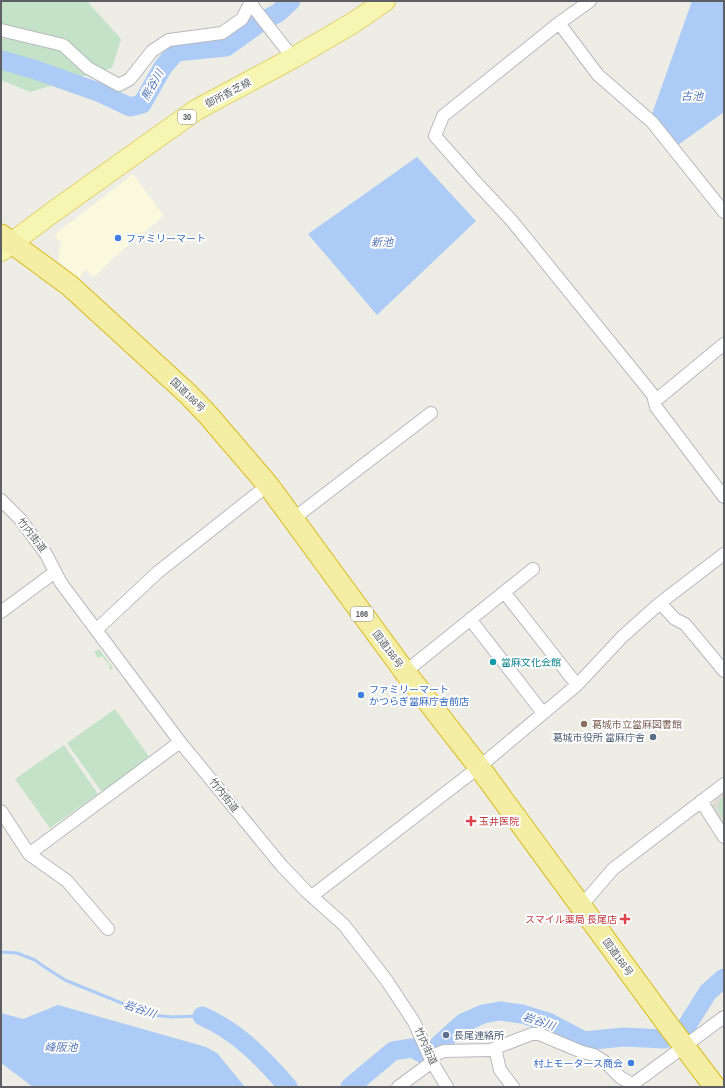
<svg xmlns="http://www.w3.org/2000/svg" width="725" height="1088" viewBox="0 0 725 1088" font-family="'Archivo Narrow','Noto Sans JP',sans-serif">
	<style>
		.commercial { fill: #faf8dd }
		.education { fill: #dddcd3 }
		.green { fill: #c4e2c8 }
		.water { fill: #accbf6 }
		.lines { fill: none; stroke-linecap: round; stroke-linejoin: round }
		.stream { stroke: #accbf6; stroke-width: 3 }
		.river { stroke: #accbf6; stroke-width: 19 }
		.minor-casing { stroke: #b7b9bd; stroke-width: 14 }
		.primary-casing { stroke: #e2d269; stroke-width: 22 }
		.trunk-casing { stroke: #daba18; stroke-width: 23 }
		.minor { stroke: #fff; stroke-width: 12 }
		.primary { stroke: #f6f5b1; stroke-width: 20 }
		.trunk { stroke: #f4eea4; stroke-width: 21 }
		.shop-dot { fill: #3f7fe0; stroke: #fff; stroke-width: 1.5 }
		.culture-dot { fill: #0f9aa8; stroke: #fff; stroke-width: 1.5 }
		.education-dot { fill: #8d6e63; stroke: #fff; stroke-width: 1.5 }
		.service-dot { fill: #5c6f8a; stroke: #fff; stroke-width: 1.5 }
		.health-dot { fill: #e0444e; stroke: #fff; stroke-width: 1.5 }
		.labels { text-anchor: middle; dominant-baseline: central; stroke-width: 4; stroke-linejoin: round; paint-order: stroke }
		.shield { fill: #fff; stroke: #8e8f92; stroke-width: 1 }
		.shield-label { font-size: 9px; font-weight: bold; fill: #5d5f64 }
		.street-label { font-size: 10px; fill: #5d5f64; stroke: #fff }
		.shop-label { font-size: 10px; fill: #366cbe; stroke: #fff; text-anchor: start }
		.culture-label { font-size: 10px; fill: #0d838f; stroke: #fff; text-anchor: start }
		.education-label { font-size: 10px; fill: #785e54; stroke: #fff; text-anchor: start }
		.service-label { font-size: 10px; fill: #4e5e75; stroke: #fff; text-anchor: end }
		.health-label { font-size: 10px; fill: #be3a42; stroke: #fff; text-anchor: start }
		.water-label { font-size: 11px; font-style: italic; fill: #5174b7; stroke: #fff }
	</style>
	<rect width="100%" height="100%" fill="#edede5"/>
	<path class="commercial" d="M 133,174 L 164,216 L 111,260 L 94,277 L 85,269 L 79,280 L 58,261 L 61,242 L 54,235 Z"/>
	<path class="education" d="M 724,792 L 724,832 L 709,808 L 718,797 Z"/>
	<path class="green" d="M 1,1 L 87,1 L 121,39 L 112,68 L 30,92 L 1,80 Z
		M 99,649 L 113,668 L 111,670 L 109,667 L 110,666 L 102,656 L 98,658 L 94,652 Z
		M 115,709 L 150,758 L 102,792 L 67,743 Z
		M 64,745 L 98,794 L 50,828 L 15,779 Z
		M 724,797 L 724,820 L 718,810 L 720,799 Z"/>
	<path class="water" d="M 692,1 L 724,1 L 724,112 L 678,145 L 652,114 Z
		M 417,157 L 476,221 L 377,315 L 308,234 Z
		M 58,1005 L 206,1047 L 217,1053 L 245,1087 L 33,1087 L 1,1063 L 1,1013 L 23,1019 Z"/>
	<g class="lines">
		<path class="stream" d="M 1,952 L 17,953 L 35,960 L 43,966 L 65,980 L 151,1015 L 172,1017 L 202,1016"/>
		<path class="river" d="M 1,60 L 36,70 L 98,92 L 130,107 L 142,104 L 163,67 L 176,52 L 226,47 L 261,22 L 278,13 L 291,1
			M 202,1016 C 237,1031 264,1059 288,1087
			M 350,1087 L 393,1051 L 412,1048 L 425,1055 L 435,1048 L 463,1023 L 483,1014 L 500,1011 L 522,1014 L 548,1022 L 584,1041 L 623,1037 L 664,1039 L 684,1030 L 708,992 L 724,978"/>
		<g class="minor-casing">
			<path id="minor" d="M 250,1 L 254,8 L 293,58
				M 590,1 L 559,23 L 443,116 L 435,136 L 473,179 L 512,221 L 653,395 L 656,407 L 724,497
				M 559,23 L 598,75 L 652,122 L 724,212
				M 1,30 L 63,45 L 88,68 L 119,85 L 130,79 L 152,51 L 169,40 L 222,33 L 242,19 L 251,2
				M 655,401 L 724,344
				M 1,500 L 20,519 L 46,554 L 61,583 L 180,742 L 282,866 L 306,891 L 344,925 L 387,981 L 414,1022 L 432,1062 L 447,1087
				M 293,519 L 431,413
				M 504,592 L 577,685
				M 660,603 L 675,619 L 685,624 L 724,671
				M 1,612 L 55,572
				M 470,619 L 543,713
				M 96,630 L 158,572 L 268,485
				M 405,672 L 533,569
				M 701,801 L 724,837
				M 1,811 L 29,854 L 67,881 L 108,929
				M 29,854 L 180,742
				M 312,896 L 479,767 L 577,685 L 623,636 L 660,603 L 724,554
				M 581,906 L 613,869 L 724,784
				M 495,1048 L 500,1070 L 513,1087
				M 430,1057 L 444,1051 L 490,1050 L 532,1034 L 539,1034 L 582,1052 L 594,1055 L 605,1062 L 620,1077 L 632,1084
				M 398,1087 L 432,1062
				M 629,1087 L 724,1017"/>
		</g>
		<g class="primary-casing">
			<path id="primary" d="M 1,251 L 53,212 L 196,110 L 293,58 L 353,23 L 385,1"/>
		</g>
		<g class="trunk-casing">
			<path id="trunk" d="M 1,235 L 69,285 L 188,394 L 208,415 L 268,485 L 293,519 L 405,672 L 479,767 L 668,1025 L 715,1087"/>
		</g>
		<use href="#minor" class="minor"/>
		<use href="#primary" class="primary"/>
		<use href="#trunk" class="trunk"/>
	</g>
	<g class="shop-dot">
		<circle cx="118" cy="238" r="4"/>
		<circle cx="361" cy="695" r="4"/>
		<circle cx="631" cy="1063" r="4"/>
	</g>
	<circle class="culture-dot" cx="493" cy="662" r="4"/>
	<circle class="education-dot" cx="584" cy="724" r="4"/>
	<g class="service-dot">
		<circle cx="653" cy="737" r="4"/>
		<circle cx="446" cy="1035" r="4"/>
	</g>
	<g class="health-dot">
		<path d="M469 815h4v4h4v4h-4v4h-4v-4h-4v-4h4z"/>
		<path d="M623 913h4v4h4v4h-4v4h-4v-4h-4v-4h4z"/>
	</g>
	<g class="labels">
		<g class="shield">
			<rect x="178" y="110" width="18" height="14" rx="3"/>
			<rect x="351" y="607" width="22" height="14" rx="3"/>
		</g>
		<g class="shield-label">
			<text x="187" y="117">30</text>
			<text x="362" y="614">166</text>
		</g>
		<g class="street-label">
			<text transform="translate(228 93) rotate(-28)">御所香芝線</text>
			<text transform="translate(188 395) rotate(44)">国道166号</text>
			<text transform="translate(32 535) rotate(52)">竹内街道</text>
			<text transform="translate(388 649) rotate(54)">国道166号</text>
			<text transform="translate(224 795) rotate(51)">竹内街道</text>
			<text transform="translate(618 957) rotate(54)">国道166号</text>
			<text transform="translate(426 1046) rotate(65)">竹内街道</text>
		</g>
		<g class="shop-label">
			<text x="126" y="238">ファミリーマート</text>
			<text x="369" y="689">ファミリーマート<tspan x="369" dy="12">かつらぎ當麻庁舎前店</tspan></text>
			<text x="623" y="1063" text-anchor="end">村上モータース商会</text>
		</g>
		<g class="culture-label">
			<text x="501" y="662">當麻文化会館</text>
		</g>
		<g class="education-label">
			<text x="592" y="724">葛城市立當麻図書館</text>
		</g>
		<g class="service-label">
			<text x="645" y="737">葛城市役所 當麻庁舎</text>
			<text x="454" y="1035" text-anchor="start">長尾連絡所</text>
		</g>
		<g class="health-label">
			<text x="479" y="821">玉井医院</text>
			<text x="617" y="919" text-anchor="end">スマイル薬局 長尾店</text>
		</g>
		<g class="water-label">
			<text transform="translate(152 85) rotate(-60)">熊谷川</text>
			<text x="692" y="96">古池</text>
			<text x="382" y="242">新池</text>
			<text transform="translate(140 1009) rotate(19)">岩谷川</text>
			<text transform="translate(539 1021) rotate(19)">岩谷川</text>
			<text x="61" y="1047">峰阪池</text>
		</g>
	</g>
	<rect width="725" height="1088" fill="none" stroke="#5d5f64" stroke-width="4"/>
</svg>
